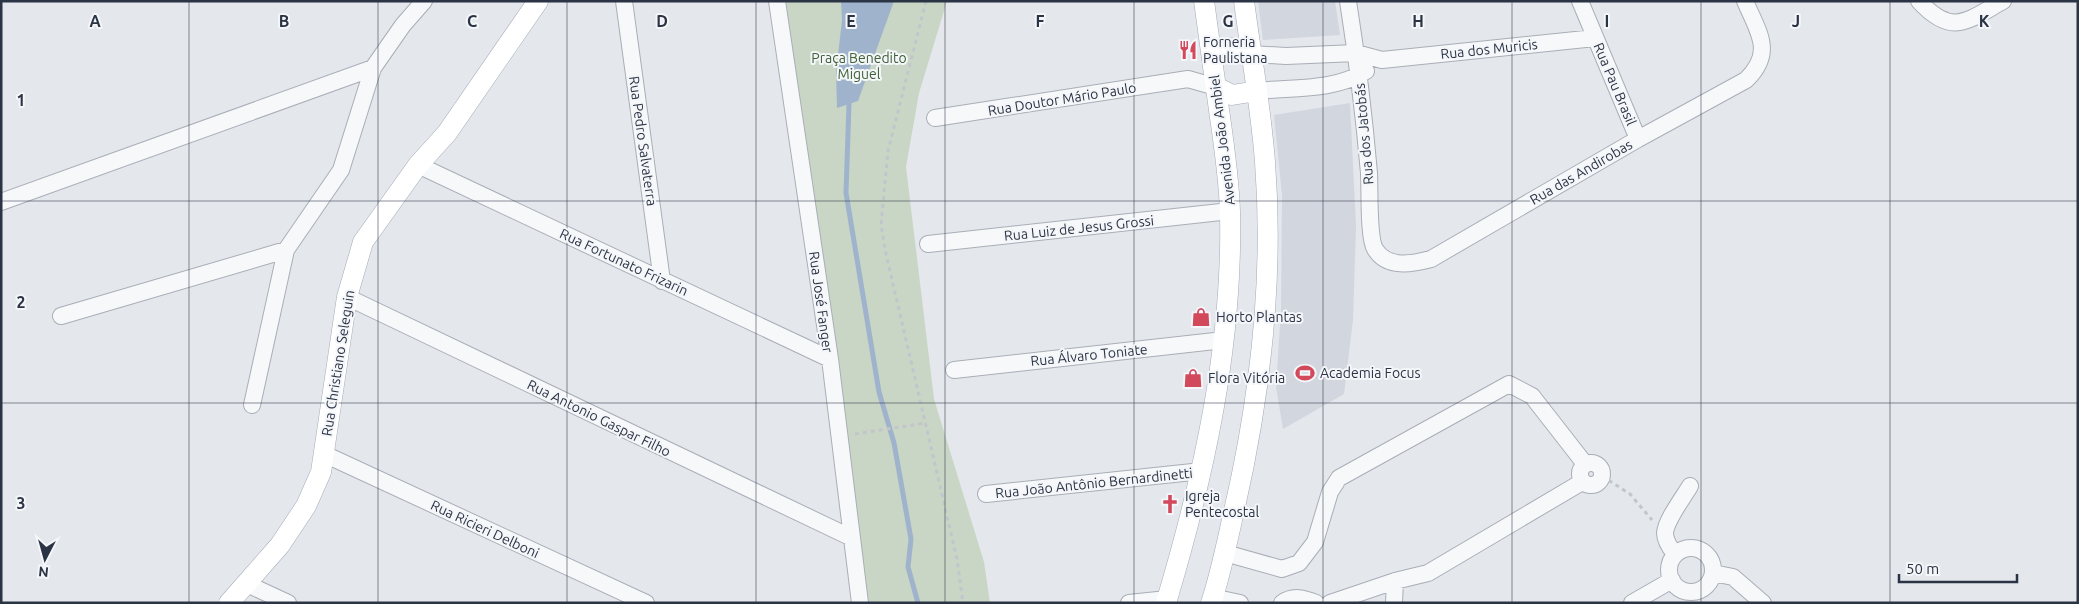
<svg xmlns="http://www.w3.org/2000/svg" width="2079" height="604" viewBox="0 0 2079 604" font-family="Ubuntu,sans-serif">
	<style>
		.built { fill: #d2d6de }
		.green { fill: #c9d6c5 }
		.water { fill: #9fb4cc }
		.lines { fill: none; stroke-linecap: round; stroke-linejoin: round }
		.stream { stroke: #9fb4cc; stroke-width: 5 }
		.minor-casing { stroke: #a9aeb7; stroke-width: 18 }
		.major-casing { stroke: #a3abb8; stroke-width: 21 }
		.path { stroke: #c2c5cb; stroke-width: 3; stroke-dasharray: 4 4; stroke-linecap: butt }
		.minor { stroke: #f7f8fa; stroke-width: 16 }
		.major { stroke: #fff; stroke-width: 20 }
		.grid { fill: none; stroke: #2b3445; stroke-width: 1; stroke-opacity: 0.55 }
		.labels { text-anchor: middle; dominant-baseline: central; stroke-width: 4; stroke-linejoin: round; paint-order: stroke }
		.poi-label { font-size: 14px; fill: #2b3445; stroke: #f4f6f9; text-anchor: start }
		.street-label { font-size: 14px; fill: #2b3445; stroke: #f4f6f9 }
		.park-label { font-size: 14px; fill: #3f6138; stroke: #f4f6f9 }
		.grid-label { font-size: 16px; text-anchor: middle; font-weight: bold; fill: #2b3445; stroke: #f4f6f9; stroke-width: 4; stroke-linejoin: round; paint-order: stroke }
	</style>
	<rect width="100%" height="100%" fill="#e4e7ec"/>
	<path class="built" d="M 1258,1 L 1335,1 L 1340,35 L 1263,40 Z
		M 1350,103 L 1356,226 L 1353,320 L 1344,394 L 1283,429 L 1276,387 L 1281,310 L 1282,195 L 1274,115 Z"/>
	<path class="green" d="M 784,1 L 947,1 L 919,93 L 906,167 L 934,399 L 984,562 L 990,603 L 867,603 Z"/>
	<path class="water" d="M 841,1 L 894,1 L 858,101 L 837,108 L 836,73 L 842,20 Z"/>
	<g class="lines">
		<path class="stream" d="M 849,104 L 846,193 L 879,392 L 894,443 L 911,539 L 908,567 L 918,603"/>
		<g class="minor-casing">
			<path id="minor" d="M 624,1 L 662,281
				M 777,1 L 830,359 L 860,603
				M 1348,1 C 1357,58 1364,115 1369,173 C 1370,189 1368,237 1375,249 C 1387,269 1412,264 1431,259 L 1638,139 L 1746,80 C 1775,52 1758,32 1745,1
				M 1580,1 L 1638,139
				M 1919,1 C 1952,37 1967,21 2003,1
				M 1251,54 L 1286,56 L 1356,53 L 1382,60 L 1595,38
				M 1257,91 C 1292,87 1335,91 1366,71
				M 935,118 L 1188,79 L 1216,87
				M 418,165 L 830,359
				M 1,202 L 373,68
				M 928,244 L 1230,211
				M 347,297 L 852,538
				M 61,316 L 286,250
				M 954,370 L 1224,340
				M 252,405 L 286,250 L 341,170 L 373,68 L 403,25 L 424,1
				M 324,454 L 646,603
				M1580 474a11 11 0 1 1 22 0a11 11 0 1 1-22 0Z
				M 986,494 L 1202,471
				M1669 570a22 22 0 1 1 44 0a22 22 0 1 1-44 0Z
				M 1225,553 L 1282,569 L 1299,563 L 1315,542 L 1330,492 L 1339,478 L 1509,384 L 1532,396 L 1585,464
				M 1675,554 C 1670,548 1665,541 1665,533 C 1666,520 1683,498 1690,486
				M 1713,573 L 1733,577 L 1763,603
				M 247,584 L 288,603
				M 1212,597 L 1240,603
				M 1129,603 L 1167,599
				M 1282,603 C 1293,595 1304,598 1316,603
				M 1330,603 L 1395,581 L 1428,573 L 1582,482
				M 1394,603 L 1395,581
				M 1632,603 L 1672,580"/>
		</g>
		<g class="major-casing">
			<path id="major" d="M 1212,57 C 1224,44 1236,47 1251,54
				M 1216,87 L 1232,95 L 1257,91
				M 229,603 L 280,545 L 306,506 L 321,472 L 347,297 L 363,242 L 418,165 L 447,133 L 538,1
				M 1166,603 C 1204,476 1233,345 1230,212 C 1229,178 1224,144 1219,110 C 1214,74 1209,38 1204,1
				M 1211,603 C 1221,573 1227,542 1234,511 C 1260,398 1274,279 1265,162 C 1261,108 1251,55 1244,1"/>
		</g>
		<path class="path" d="M 926,1 L 888,151 L 881,225 L 886,254 L 957,559 L 963,603
			M 855,434 L 926,423
			M 1602,476 L 1630,494 L 1652,520"/>
		<use href="#minor" class="minor"/>
		<use href="#major" class="major"/>
	</g>
	<path class="grid" d="M 189,1 L 189,603M 378,1 L 378,603M 567,1 L 567,603M 756,1 L 756,603M 945,1 L 945,603M 1134,1 L 1134,603M 1323,1 L 1323,603M 1512,1 L 1512,603M 1701,1 L 1701,603M 1890,1 L 1890,603M 1,201 L 2078,201M 1,403 L 2078,403"/>
	<defs>
		<g id="restaurant-bare" transform="scale(1.5)"><path d="M-5-6h1v4h1v-4h1v4h1v-4h1v5L-1.5 .5V6h-2V.5L-5-1ZM5-6V6H3V1.5H1.5Q1.5-4 5-6Z" fill="#d1495b" stroke="#f4f6f9" stroke-width="2.5" paint-order="stroke"/></g>
		<g id="shop-bare" transform="scale(1.5)"><path d="M-5-2.5h2.3a2.7 3.5 0 0 1 5.4 0H5L5.5 6h-11ZM-1.5-2.5h3a1.5 2.3 0 0 0-3 0Z" fill="#d1495b" stroke="#f4f6f9" stroke-width="2.5" paint-order="stroke"/></g>
		<g id="stadium-bare" transform="scale(1.5)"><path d="M0-5a6.5 5 0 1 0 0 10a6.5 5 0 1 0 0-10ZM-3.5-1.8h7v3.6h-7Z" fill="#d1495b" stroke="#f4f6f9" stroke-width="2.5" paint-order="stroke"/></g>
		<g id="church-bare" transform="scale(1.5)"><path d="M-1.2-6h2.4v3.5h3.3v2.4h-3.3V6h-2.4V-.1h-3.3v-2.4h3.3Z" fill="#d1495b" stroke="#f4f6f9" stroke-width="2.5" paint-order="stroke"/></g>
	</defs>
	<g fill-rule="evenodd">
		<use href="#restaurant-bare" x="1188" y="50"/>
		<use href="#shop-bare" x="1201" y="317"/>
		<use href="#stadium-bare" x="1305" y="373"/>
		<use href="#shop-bare" x="1193" y="378"/>
		<use href="#church-bare" x="1170" y="504"/>
	</g>
	<g class="labels">
		<g class="poi-label">
			<text x="1203" y="42">Forneria<tspan x="1203" dy="16">Paulistana</tspan></text>
			<text x="1216" y="317">Horto Plantas</text>
			<text x="1320" y="373">Academia Focus</text>
			<text x="1208" y="378">Flora Vitória</text>
			<text x="1185" y="496">Igreja<tspan x="1185" dy="16">Pentecostal</tspan></text>
		</g>
		<g class="street-label">
			<text transform="translate(1489 49) rotate(-6)">Rua dos Muricis</text>
			<text transform="translate(1615 84) rotate(67)">Rua Pau Brasil</text>
			<text transform="translate(1062 99) rotate(-9)">Rua Doutor Mário Paulo</text>
			<text transform="translate(1364 134) rotate(-95)">Rua dos Jatobás</text>
			<text transform="translate(1222 140) rotate(-97)">Avenida João Ambiel</text>
			<text transform="translate(643 141) rotate(82)">Rua Pedro Salvaterra</text>
			<text transform="translate(1581 172) rotate(-30)">Rua das Andirobas</text>
			<text transform="translate(1079 228) rotate(-6)">Rua Luiz de Jesus Grossi</text>
			<text transform="translate(624 262) rotate(25)">Rua Fortunato Frizarin</text>
			<text transform="translate(821 302) rotate(82)">Rua José Fanger</text>
			<text transform="translate(1089 355) rotate(-6)">Rua Álvaro Toniate</text>
			<text transform="translate(338 363) rotate(-81)">Rua Christiano Seleguin</text>
			<text transform="translate(599 418) rotate(26)">Rua Antonio Gaspar Filho</text>
			<text transform="translate(1094 483) rotate(-6)">Rua João Antônio Bernardinetti</text>
			<text transform="translate(485 529) rotate(25)">Rua Ricieri Delboni</text>
		</g>
		<g class="park-label">
			<text x="859" y="58">Praça Benedito<tspan x="859" dy="16">Miguel</tspan></text>
		</g>
	</g>
	<g class="grid-label">
		<text x="95" y="27">A</text>
		<text x="284" y="27">B</text>
		<text x="472" y="27">C</text>
		<text x="662" y="27">D</text>
		<text x="851" y="27">E</text>
		<text x="1040" y="27">F</text>
		<text x="1228" y="27">G</text>
		<text x="1418" y="27">H</text>
		<text x="1607" y="27">I</text>
		<text x="1796" y="27">J</text>
		<text x="1984" y="27">K</text>
		<text x="21" y="106">1</text>
		<text x="21" y="308">2</text>
		<text x="21" y="509">3</text>
	</g>
	<rect width="2079" height="604" fill="none" stroke="#2b3445" stroke-width="5"/>
	<g transform="translate(45 559) rotate(186)" stroke="#f4f6f9" stroke-width="4" paint-order="stroke">
	<path d="M0-4L9 19L0 12L-9 19Z" fill="#2b3445"/>
	<text y="-8" font-size="14" font-weight="bold" text-anchor="middle" fill="#2b3445">N</text>
	</g>
	<path d="M1899 574v8h118v-8" fill="none" stroke="#2b3445" stroke-width="2.5"/>
	<text x="1906" y="574" font-size="15" fill="#2b3445" stroke="#f4f6f9" stroke-width="4" paint-order="stroke">50 m</text>
</svg>
